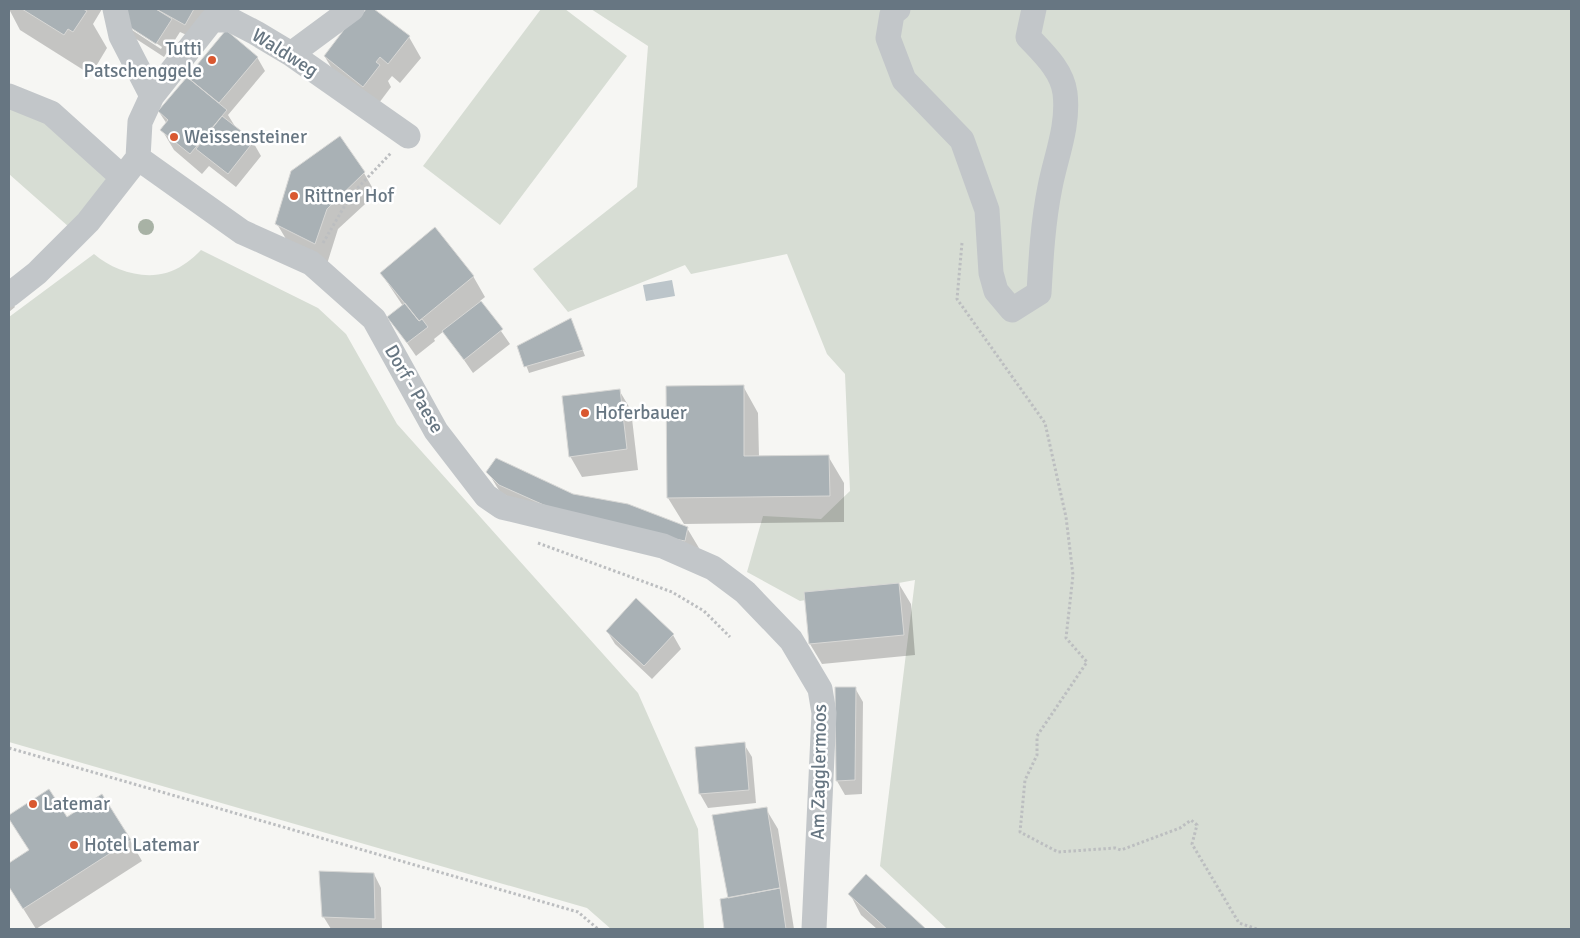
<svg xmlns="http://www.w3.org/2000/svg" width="1580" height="938" viewBox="0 0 1580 938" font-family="Signika,sans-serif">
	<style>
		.green { fill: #d7ddd4 }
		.water { fill: #bcc5ca }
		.shadow { fill: #0003; fill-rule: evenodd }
		.building { fill: #a9b1b5; stroke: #d8d8d6 }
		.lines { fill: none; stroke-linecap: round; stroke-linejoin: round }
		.path { stroke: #bcbec0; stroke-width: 3; stroke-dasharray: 2.5 2.5; stroke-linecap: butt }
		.minor { stroke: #c2c6c9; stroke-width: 25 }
		.tree { fill: #a8b2a5 }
		.poi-dot { fill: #d95830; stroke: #fff; stroke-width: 2 }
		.labels { text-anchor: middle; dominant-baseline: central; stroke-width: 5; stroke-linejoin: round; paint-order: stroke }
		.poi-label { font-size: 19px; fill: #677682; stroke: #fff; text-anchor: start }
		.street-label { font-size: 19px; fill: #677682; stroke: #fff }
	</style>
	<rect width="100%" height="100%" fill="#f6f6f3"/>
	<path class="green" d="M 541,9 L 565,9 L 627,56 L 500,225 L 423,166 Z
		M 591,9 L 1571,9 L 1571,929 L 947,929 L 880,866 L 915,580 L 800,601 L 747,572 L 763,516 L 821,519 L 850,491 L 845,374 L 827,354 L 787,254 L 691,274 L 685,265 L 568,312 L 533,269 L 637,187 L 648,46 Z
		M 9,103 L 48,118 L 114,176 L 69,227 L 9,174 Z
		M 201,250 L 318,308 L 346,334 L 397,424 L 638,693 L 698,829 L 704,929 L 611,929 L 587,908 L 9,742 L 9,317 L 94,254 C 117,274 156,284 183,265 C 190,261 196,255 201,250 Z"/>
	<path class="water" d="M 672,280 L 675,296 L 646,301 L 643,285 Z"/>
	<path class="shadow" d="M 9,9 L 102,9 L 93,24 L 107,48 L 95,68 L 89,65 L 85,71 L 20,30 Z
		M 126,9 L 208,9 L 193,38 L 180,32 L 164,57 L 127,33 ZM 129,25 L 162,47 L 161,49 L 129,28 Z
		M 367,9 L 372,9 L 409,37 L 421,58 L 400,83 L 392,76 L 388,81 L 391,87 L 376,107 L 337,77 L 325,57 Z
		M 226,32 L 257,57 L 265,71 L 228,115 L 236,128 L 253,142 L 261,156 L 236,187 L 209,166 L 202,174 L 174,150 L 162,130 L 167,124 L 159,112 Z
		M 364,173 L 376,194 L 338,229 L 327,264 L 289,244 L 277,224 Z
		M 381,273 L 473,276 L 485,297 L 480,301 L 510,344 L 473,373 L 444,331 L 434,339 L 435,341 L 416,356 L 389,317 L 403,306 Z
		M 9,297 L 15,307 L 9,312 Z
		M 571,319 L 585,356 L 529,373 L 519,346 Z
		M 743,386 L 758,413 L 759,457 L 828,456 L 844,483 L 844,522 L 684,524 L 668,498 Z
		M 619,390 L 631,410 L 638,470 L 582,477 L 570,456 Z
		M 488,472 L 687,528 L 699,548 L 586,539 L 500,492 Z
		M 899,584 L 911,604 L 915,655 L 822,664 L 810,644 Z
		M 636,600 L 673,635 L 681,649 L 652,679 L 615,644 L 607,631 Z
		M 855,688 L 863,702 L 862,794 L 845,795 L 837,781 Z
		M 744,744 L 752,757 L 756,803 L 708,808 L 700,794 L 696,748 Z
		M 49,791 L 66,818 L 130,840 L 142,861 L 36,929 L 9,886 L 9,865 L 30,851 L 9,816 Z
		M 766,809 L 778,829 L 794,929 L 725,929 L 721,900 L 730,900 Z
		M 374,874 L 381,888 L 382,929 L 331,929 L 323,916 Z
		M 866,876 L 925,929 L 877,929 L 861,915 L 850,894 Z"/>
	<path class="building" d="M 22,9 L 83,9 L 87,11 L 73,32 L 68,29 L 64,35 Z
		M 124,9 L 156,9 L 172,19 L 156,44 L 117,19 Z
		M 156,9 L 194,9 L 185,25 Z
		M 366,9 L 374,9 L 410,36 L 388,64 L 380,57 L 376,62 L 380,65 L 363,87 L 324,56 L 359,10 L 363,13 Z
		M 226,30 L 258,57 L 219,103 L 187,77 Z
		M 187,77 L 227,110 L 190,154 L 160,130 L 168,120 L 158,111 Z
		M 222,116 L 254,141 L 228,174 L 196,149 Z
		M 340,136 L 365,172 L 327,209 L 315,244 L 275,224 L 291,171 Z
		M 435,227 L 474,276 L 419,321 L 380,273 Z
		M 481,301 L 503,329 L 464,360 L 442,331 Z
		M 405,303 L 419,321 L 422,319 L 428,327 L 407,343 L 387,317 Z
		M 571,318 L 583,350 L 524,367 L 517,346 Z
		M 744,385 L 744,456 L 829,455 L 830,496 L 667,498 L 666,386 Z
		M 620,389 L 627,449 L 569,457 L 562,396 Z
		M 496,458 L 573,494 L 628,504 L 688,527 L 685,541 L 573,518 L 499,485 L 486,472 Z
		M 899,583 L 904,635 L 809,644 L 804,592 Z
		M 636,598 L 674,634 L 644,666 L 606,631 Z
		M 835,687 L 856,687 L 855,780 L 836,781 Z
		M 745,742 L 749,790 L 699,794 L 695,747 Z
		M 49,789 L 67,817 L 102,794 L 131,840 L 23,909 L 9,887 L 9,863 L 29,850 L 9,819 L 9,815 Z
		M 767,807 L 780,888 L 728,898 L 712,815 Z
		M 319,871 L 374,873 L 375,919 L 322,917 Z
		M 866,874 L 926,929 L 887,929 L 848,894 Z
		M 780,888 L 786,929 L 724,929 L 720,899 Z"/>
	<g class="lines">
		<path class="path" d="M 323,243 L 351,195 L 391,153
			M 962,243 L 957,299 L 1045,423 L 1066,517 L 1073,575 L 1066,638 L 1087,662 L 1037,736 L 1037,755 L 1025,780 L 1020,832 L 1058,852 L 1115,848 L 1121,850 L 1180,828 L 1191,820 L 1197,825 L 1192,844 L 1239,923 L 1257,929
			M 538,543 L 672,592 L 704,611 L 730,637
			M 9,748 L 578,912 L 598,929"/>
		<path class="minor" d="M 115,9 L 121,36 L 152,96
			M 898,9 L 892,14 L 888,38 L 904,80 L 962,140 L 987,210 L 991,273 L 996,291 L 1012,310 L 1039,293 C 1041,257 1043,222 1050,187 C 1056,156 1069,126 1065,93 C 1062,70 1043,53 1028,37 L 1034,9
			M 291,54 L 352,9
			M 9,96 L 51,113 L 122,177
			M 138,158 L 242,232 L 311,263 L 374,319 L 436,431 L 486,496 L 502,507 L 663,546 L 713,568 L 745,592 L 791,640 L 820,689 L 824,713 L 814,929
			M 9,295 L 37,273 L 88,222 L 138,158 L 140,122 L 152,96 L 212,20 L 231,20 L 256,33 L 291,54 L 408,136"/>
	</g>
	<circle class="tree" cx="146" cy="227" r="8"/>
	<g class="poi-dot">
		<circle cx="212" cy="60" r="5"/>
		<circle cx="174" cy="137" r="5"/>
		<circle cx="294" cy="196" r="5"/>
		<circle cx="585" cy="413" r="5"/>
		<circle cx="33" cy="804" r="5"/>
		<circle cx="74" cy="845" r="5"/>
	</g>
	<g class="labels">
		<g class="poi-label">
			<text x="202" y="49" text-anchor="end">Tutti<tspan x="202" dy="22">Patschenggele</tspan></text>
			<text x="184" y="137">Weissensteiner</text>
			<text x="304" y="196">Rittner Hof</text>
			<text x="595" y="413">Hoferbauer</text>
			<text x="43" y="804">Latemar</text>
			<text x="84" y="845">Hotel Latemar</text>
		</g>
		<g class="street-label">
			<text transform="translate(285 53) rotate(32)">Waldweg</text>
			<text transform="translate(414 389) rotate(60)">Dorf - Paese</text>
			<text transform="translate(819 772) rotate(-89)">Am Zagglermoos</text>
		</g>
	</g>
	<rect width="1580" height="938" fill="none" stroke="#677682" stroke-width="20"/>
</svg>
